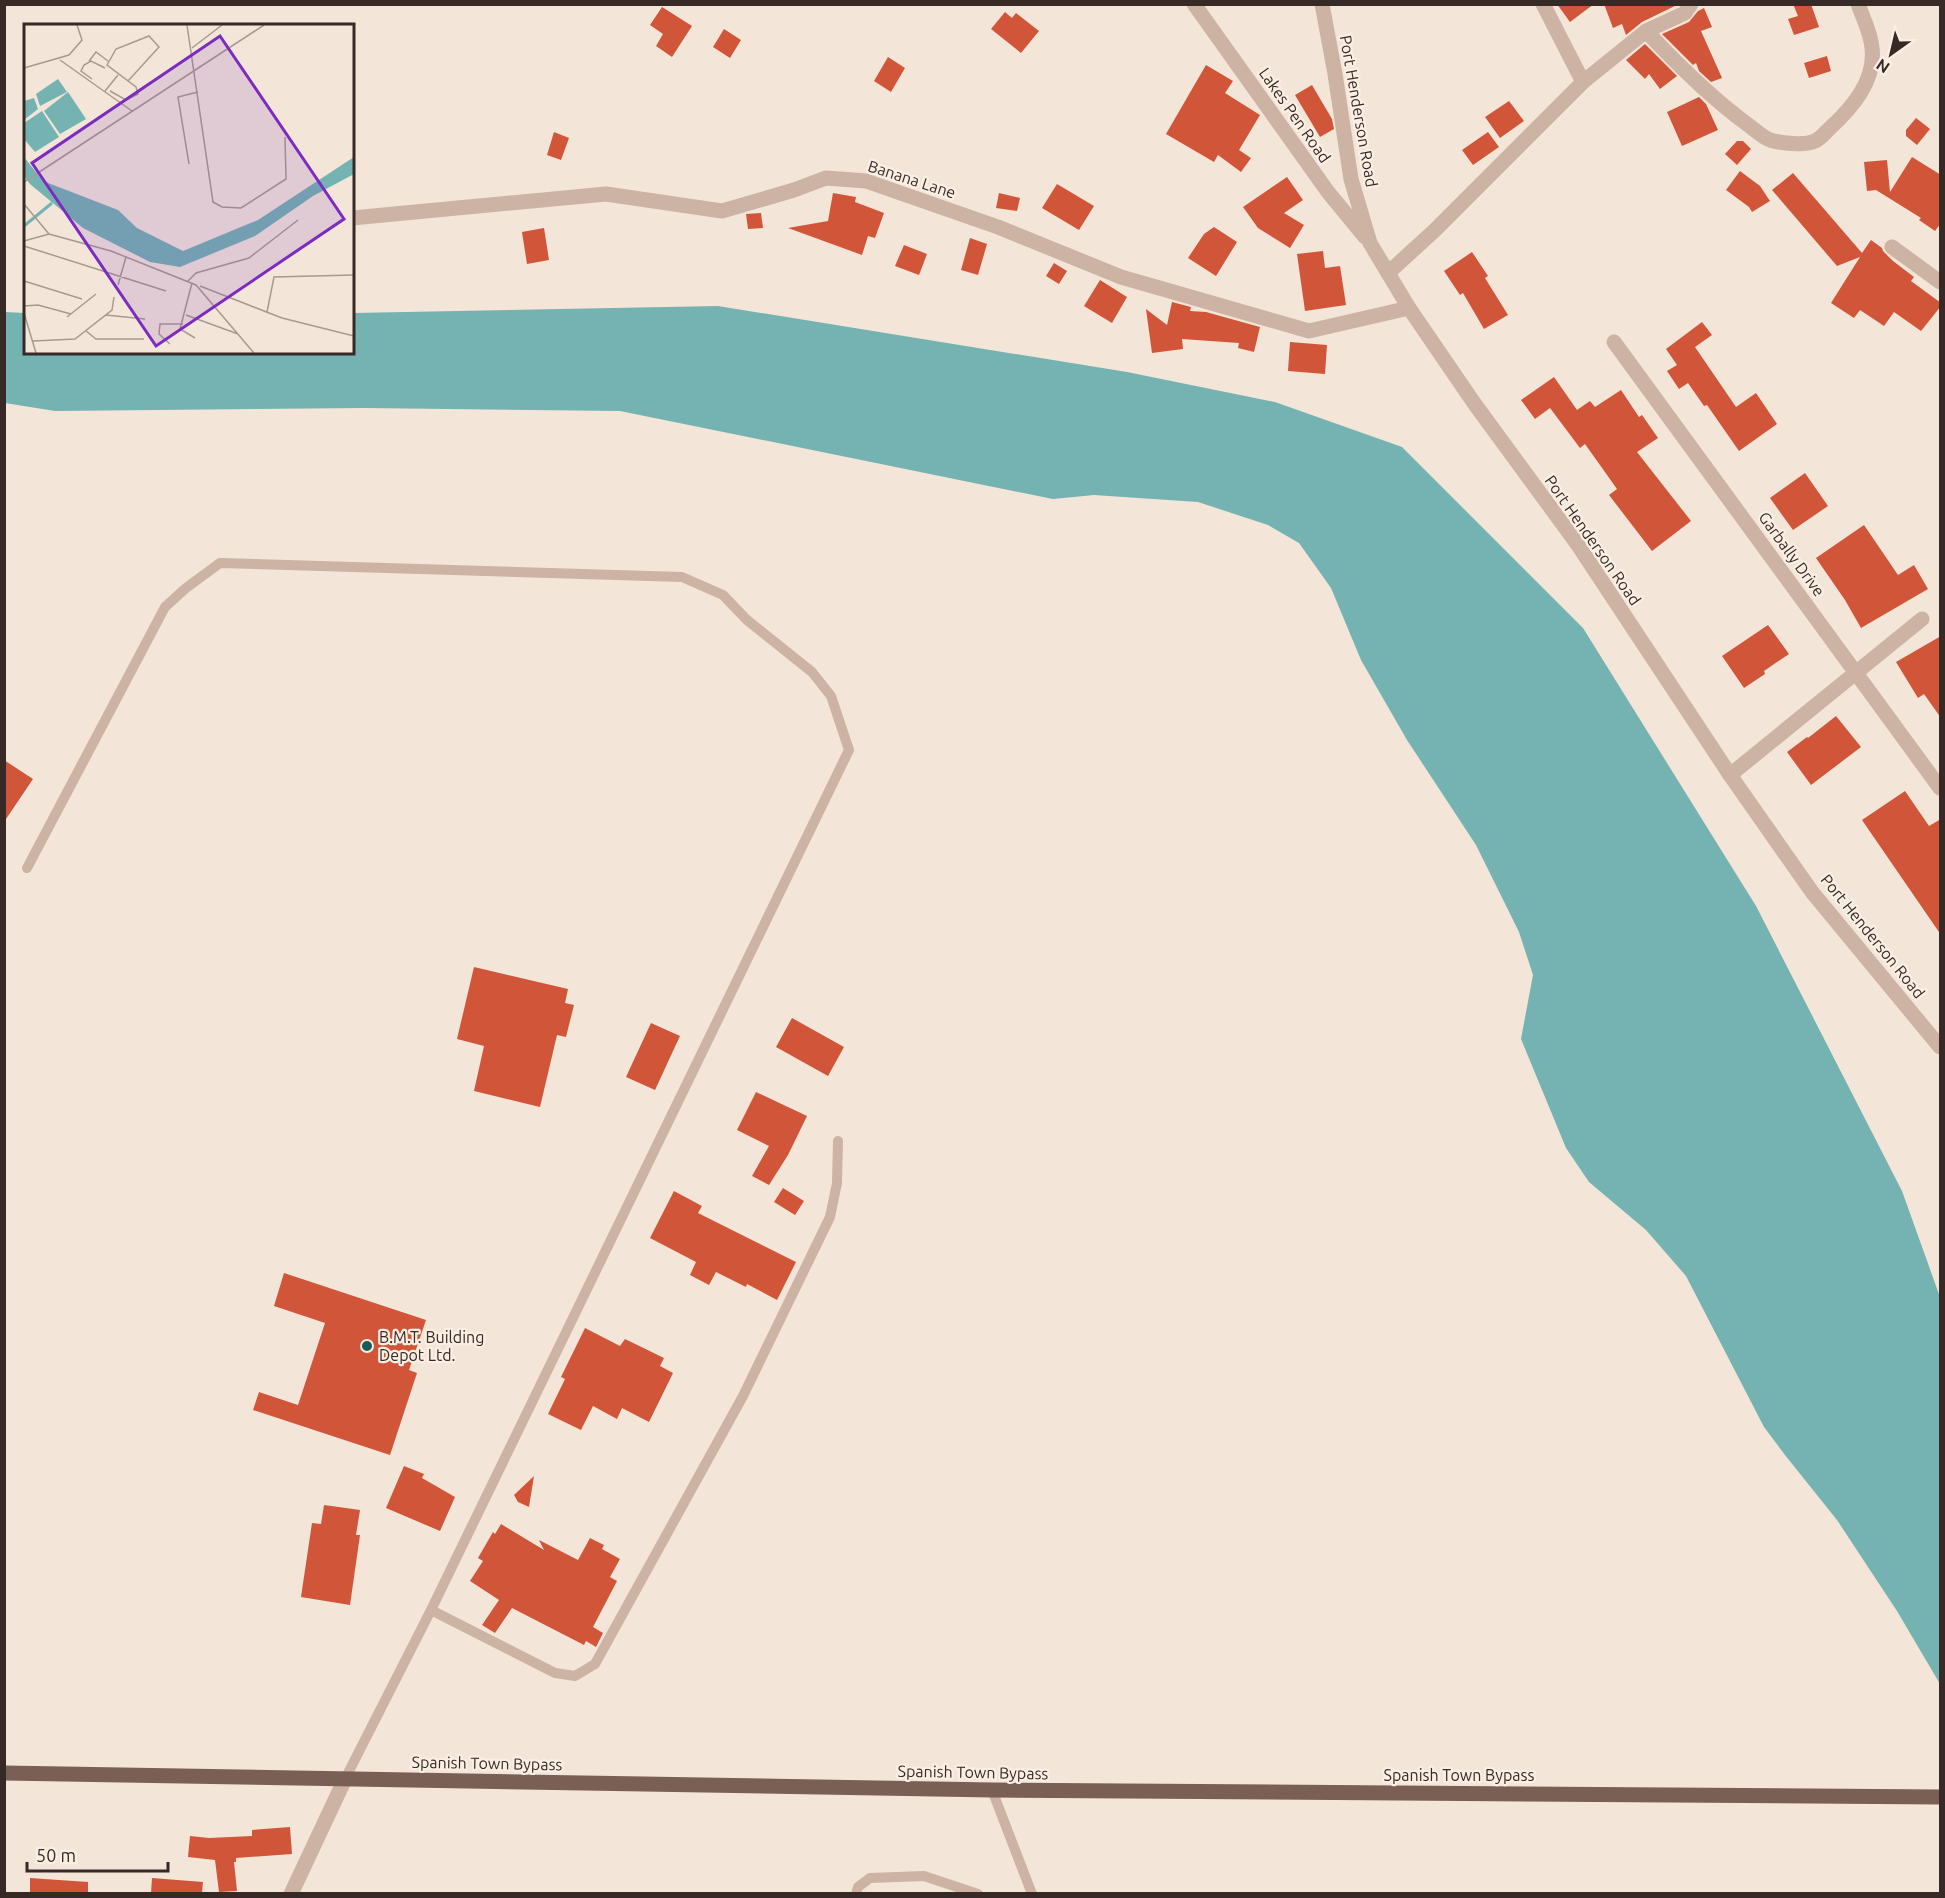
<svg xmlns="http://www.w3.org/2000/svg" width="1945" height="1898" viewBox="0 0 1945 1898" font-family="Ubuntu,sans-serif">
	<style>
		.water { fill: #74b3b2 }
		.building { fill: #d15538 }
		.lines { fill: none; stroke-linecap: round; stroke-linejoin: round }
		.service { stroke: #ccb3a3; stroke-width: 10 }
		.minor { stroke: #ccb3a3; stroke-width: 15 }
		.tertiary { stroke: #ccb3a3; stroke-width: 15 }
		.primary { stroke: #7a5f55; stroke-width: 15 }
		.poi-dot { fill: #185b5c; stroke: #fbefe4; stroke-width: 2 }
		.labels { text-anchor: middle; dominant-baseline: central; stroke-width: 4.5; stroke-linejoin: round; paint-order: stroke }
		.street-label { font-size: 16px; fill: #372a26; stroke: #fbefe4 }
		.poi-label { font-size: 16px; fill: #372a26; stroke: #fbefe4; text-anchor: start }
		.inset-river { fill: none; stroke: #74b3b2; stroke-width: 3 }
		.inset-road { fill: none; stroke: #a89a91; stroke-width: 1.5 }
		.view { fill: #7b2cbf; fill-opacity: 0.15; stroke: #7b2cbf; stroke-width: 3 }
		.inset-edge { fill: none; stroke: #372a26; stroke-width: 3 }
	</style>
	<rect width="100%" height="100%" fill="#f3e5d8"/>
	<path class="water" d="M 718,306 L 1127,372 L 1275,402 L 1402,447 L 1583,628 L 1756,906 L 1902,1191 L 1940,1297 L 1940,1684 L 1897,1611 L 1837,1520 L 1785,1455 L 1764,1427 L 1686,1276 L 1646,1230 L 1589,1182 L 1566,1148 L 1521,1039 L 1533,975 L 1519,932 L 1476,845 L 1407,740 L 1361,660 L 1331,588 L 1299,543 L 1268,525 L 1198,502 L 1094,495 L 1053,499 L 620,411 L 364,408 L 55,411 L 5,403 L 5,312 L 25,313 L 26,352 L 352,352 L 353,313 Z"/>
	<path class="building" d="M 1557,4 L 1594,4 L 1570,22 Z
		M 1604,4 L 1679,4 L 1642,22 L 1626,35 L 1622,24 L 1613,28 Z
		M 1793,4 L 1811,4 L 1819,27 L 1794,35 L 1788,19 L 1798,16 Z
		M 662,7 L 692,26 L 672,57 L 656,46 L 663,34 L 650,25 Z
		M 1704,8 L 1712,27 L 1701,31 L 1722,78 L 1711,82 L 1699,71 L 1696,63 L 1693,65 L 1662,34 L 1689,22 L 1698,11 Z
		M 1005,12 L 1012,18 L 1016,13 L 1039,31 L 1021,53 L 991,29 Z
		M 724,29 L 741,40 L 730,58 L 713,47 Z
		M 1645,44 L 1677,76 L 1660,89 L 1649,74 L 1645,79 L 1626,60 Z
		M 1827,56 L 1831,71 L 1809,78 L 1804,63 Z
		M 888,57 L 905,68 L 891,92 L 874,81 Z
		M 1206,65 L 1233,81 L 1225,93 L 1260,115 L 1239,150 L 1251,158 L 1241,172 L 1218,155 L 1214,162 L 1166,134 Z
		M 1312,85 L 1332,119 L 1334,129 L 1320,137 L 1295,95 Z
		M 1699,97 L 1706,104 L 1718,130 L 1682,146 L 1667,112 Z
		M 1509,101 L 1524,121 L 1500,138 L 1485,117 Z
		M 1916,118 L 1930,129 L 1917,145 L 1906,136 L 1906,130 Z
		M 554,132 L 569,138 L 561,160 L 547,155 Z
		M 1488,132 L 1499,147 L 1473,165 L 1462,150 Z
		M 1737,141 L 1743,141 L 1751,149 L 1737,165 L 1725,154 Z
		M 1912,157 L 1941,175 L 1941,223 L 1935,231 L 1919,220 L 1921,218 L 1876,190 L 1867,191 L 1864,162 L 1887,160 L 1890,192 Z
		M 1740,171 L 1760,186 L 1770,201 L 1752,212 L 1749,207 L 1726,190 Z
		M 1793,173 L 1862,253 L 1871,240 L 1882,248 L 1883,251 L 1893,261 L 1914,277 L 1911,281 L 1941,303 L 1941,306 L 1921,331 L 1894,312 L 1884,326 L 1860,310 L 1854,318 L 1831,303 L 1860,257 L 1837,266 L 1772,190 Z
		M 1287,177 L 1303,200 L 1284,213 L 1304,225 L 1290,248 L 1258,228 L 1243,207 Z
		M 1057,184 L 1094,206 L 1079,230 L 1042,208 Z
		M 833,193 L 856,197 L 855,202 L 884,213 L 875,238 L 868,236 L 862,255 L 788,228 L 828,221 Z
		M 999,193 L 1020,198 L 1017,211 L 996,208 Z
		M 761,213 L 763,228 L 748,229 L 746,214 Z
		M 1214,227 L 1237,242 L 1216,276 L 1188,258 L 1204,234 Z
		M 544,228 L 549,260 L 527,264 L 522,232 Z
		M 970,238 L 987,244 L 978,275 L 961,270 Z
		M 904,245 L 927,254 L 919,275 L 895,266 Z
		M 1323,251 L 1325,268 L 1340,266 L 1346,305 L 1305,311 L 1297,254 Z
		M 1472,252 L 1488,276 L 1485,278 L 1508,315 L 1484,329 L 1463,293 L 1460,295 L 1444,271 Z
		M 1054,263 L 1067,271 L 1059,284 L 1046,276 Z
		M 1100,280 L 1127,297 L 1112,323 L 1084,306 Z
		M 1172,302 L 1191,307 L 1190,311 L 1206,312 L 1260,327 L 1254,352 L 1238,348 L 1239,343 L 1182,339 L 1183,349 L 1152,353 L 1146,309 L 1167,325 Z
		M 1702,322 L 1712,335 L 1695,347 L 1736,407 L 1756,393 L 1777,424 L 1739,451 L 1707,405 L 1704,406 L 1688,383 L 1679,389 L 1667,371 L 1677,365 L 1666,349 Z
		M 1290,342 L 1327,345 L 1325,374 L 1288,371 Z
		M 1554,377 L 1577,410 L 1590,401 L 1595,407 L 1621,390 L 1639,417 L 1642,415 L 1658,438 L 1637,452 L 1691,521 L 1652,551 L 1609,495 L 1617,489 L 1585,444 L 1580,448 L 1550,408 L 1535,419 L 1521,400 Z
		M 1805,473 L 1828,506 L 1793,530 L 1770,498 Z
		M 1864,525 L 1898,575 L 1914,565 L 1928,589 L 1861,628 L 1845,600 L 1816,558 Z
		M 1768,625 L 1789,654 L 1764,671 L 1765,674 L 1744,688 L 1722,656 Z
		M 1941,636 L 1941,718 L 1924,694 L 1918,698 L 1896,662 Z
		M 1836,716 L 1861,747 L 1811,785 L 1787,752 L 1807,737 L 1808,738 Z
		M 4,760 L 33,779 L 4,822 Z
		M 1905,791 L 1929,826 L 1941,819 L 1941,935 L 1862,820 Z
		M 474,967 L 568,989 L 565,1003 L 574,1005 L 566,1037 L 557,1035 L 540,1107 L 474,1091 L 484,1046 L 457,1039 Z
		M 792,1018 L 844,1047 L 828,1076 L 776,1047 Z
		M 651,1023 L 680,1036 L 655,1090 L 626,1077 Z
		M 756,1092 L 807,1116 L 788,1155 L 769,1185 L 752,1176 L 769,1146 L 737,1130 Z
		M 783,1188 L 804,1201 L 795,1215 L 774,1202 Z
		M 674,1191 L 702,1206 L 698,1213 L 796,1262 L 777,1300 L 747,1284 L 746,1287 L 716,1272 L 709,1285 L 690,1275 L 696,1262 L 650,1238 Z
		M 284,1273 L 426,1320 L 409,1370 L 417,1373 L 390,1455 L 253,1410 L 259,1392 L 298,1405 L 325,1323 L 274,1306 Z
		M 585,1328 L 620,1346 L 625,1339 L 664,1358 L 660,1366 L 673,1373 L 649,1422 L 622,1408 L 617,1419 L 593,1406 L 581,1430 L 548,1414 L 565,1379 L 561,1377 Z
		M 404,1466 L 424,1474 L 422,1478 L 455,1497 L 440,1531 L 386,1508 Z
		M 534,1476 L 529,1507 L 518,1502 L 514,1495 Z
		M 324,1505 L 360,1510 L 356,1535 L 360,1535 L 350,1605 L 301,1597 L 312,1523 L 321,1524 Z
		M 501,1524 L 544,1550 L 539,1540 L 578,1560 L 590,1538 L 604,1545 L 602,1549 L 620,1559 L 610,1577 L 617,1581 L 593,1627 L 603,1633 L 596,1647 L 586,1641 L 584,1645 L 512,1608 L 495,1633 L 482,1625 L 499,1600 L 470,1581 L 483,1561 L 478,1558 L 493,1532 L 495,1534 Z
		M 290,1827 L 292,1854 L 236,1858 L 236,1862 L 234,1862 L 237,1891 L 219,1892 L 215,1860 L 188,1857 L 190,1836 L 209,1838 L 252,1836 L 252,1830 Z
		M 30,1878 L 88,1882 L 88,1893 L 30,1893 Z
		M 152,1878 L 203,1882 L 202,1893 L 151,1893 Z"/>
	<g class="lines">
		<path class="service" d="M 27,868 L 165,607 L 186,588 L 220,563 L 682,577 L 723,595 L 747,620 L 812,672 L 831,696 L 849,750 L 431,1610 L 345,1779
			M 431,1610 L 555,1673 L 575,1676 L 595,1664 L 743,1396 L 830,1217 L 837,1183 L 838,1141
			M 992,1790 L 1032,1894
			M 856,1894 L 858,1887 L 870,1878 L 924,1876 L 978,1894"/>
		<path class="minor" d="M 1543,4 L 1583,82
			M 1646,31 C 1677,64 1710,97 1747,124 C 1754,129 1762,137 1770,140 C 1780,143 1805,146 1815,141 C 1820,139 1825,133 1829,129 C 1851,109 1876,81 1872,48 C 1871,33 1863,18 1858,4
			M 352,218 L 606,194 L 722,211 L 794,190 L 826,178 L 866,181 L 998,227 L 1121,277 L 1309,331 L 1409,308
			M 1892,247 L 1940,282
			M 1388,273 L 1434,231 L 1583,82 L 1646,31 L 1685,13 L 1691,4
			M 1614,342 L 1940,788
			M 1730,775 L 1922,619
			M 291,1894 L 345,1779"/>
		<path class="tertiary" d="M 1194,4 L 1328,192 L 1365,237
			M 1322,4 L 1335,74 L 1351,179 L 1370,243 L 1409,308 L 1474,403 L 1578,545 L 1730,775 L 1812,892 L 1940,1047"/>
		<path class="primary" d="M 4,1773 L 992,1790 L 1940,1797"/>
	</g>
	<circle class="poi-dot" cx="367" cy="1346" r="6"/>
	<g class="labels">
		<g class="street-label">
			<text transform="translate(1359 111) rotate(80)">Port Henderson Road</text>
			<text transform="translate(1295 115) rotate(55)">Lakes Pen Road</text>
			<text transform="translate(912 179) rotate(18)">Banana Lane</text>
			<text transform="translate(1593 540) rotate(55)">Port Henderson Road</text>
			<text transform="translate(1792 554) rotate(54)">Garbally Drive</text>
			<text transform="translate(1873 936) rotate(51)">Port Henderson Road</text>
			<text transform="translate(487 1763) rotate(1)">Spanish Town Bypass</text>
			<text transform="translate(973 1772) rotate(1)">Spanish Town Bypass</text>
			<text x="1459" y="1775">Spanish Town Bypass</text>
		</g>
		<g class="poi-label">
			<text x="379" y="1337">B.M.T. Building<tspan x="379" dy="18">Depot Ltd.</tspan></text>
		</g>
	</g>
	<g transform="translate(24 24)">
		<rect width="330" height="330" fill="#f3e5d8"/>
		<path d="M 34,55 L 43,68 L 16,82 L 12,70 ZM 44,68 L 62,95 L 36,110 L 20,87 ZM 10,74 L 14,85 L 0,96 L 0,77 ZM 18,87 L 35,113 L 11,128 L 0,115 L 0,99 ZM 0,133 L 19,157 L 94,186 L 113,204 L 159,227 L 234,196 L 330,133 L 330,150 L 289,172 L 231,212 L 156,243 L 126,238 L 59,204 L 6,160 L 0,152 Z" fill="#74b3b2"/>
		<path class="inset-river" d="M 0,202 L 28,179"/>
		<path class="inset-road" d="M 163,1 L 189,178 L 198,183 L 217,184 L 262,155 L 261,113M 168,24 L 198,1M 36,36 L 108,87M 65,37 L 72,28 L 84,37M 0,44 L 45,31 L 58,16 L 53,1M 68,55 L 57,47 L 60,41 L 67,37 L 81,44M 81,67 L 94,51M 86,67 L 102,76 L 114,70 L 112,63 L 83,41 L 92,25 L 125,12 L 135,23 L 104,57M 165,140 L 154,73 L 174,68M 0,158 L 240,1M 0,180 L 25,210 L 87,227 L 172,261 L 230,329M 0,217 L 25,210M 0,222 L 142,267M 0,257 L 58,275M 164,257 L 172,249 L 225,234 L 274,196M 168,259 L 156,305 L 171,314M 94,261 L 102,233M 176,262 L 258,294 L 330,312M 0,282 L 14,281 L 47,290M 243,288 L 250,253 L 330,251M 0,289 L 12,329M 82,291 L 121,295M 162,291 L 214,310M 43,293 L 72,270M 62,307 L 72,315 L 120,315M 9,317 L 51,315 L 88,286 L 90,273M 146,320 L 135,310 L 136,300 L 159,300"/>
		<path class="view" d="M 196,12 L 320,195 L 132,322 L 8,139 Z"/>
		<rect width="330" height="330" class="inset-edge"/>
	</g>
	<rect width="1945" height="1898" fill="none" stroke="#372a26" stroke-width="12"/>
	<g transform="translate(1891 54) rotate(214)" stroke="#fbefe4" stroke-width="4.5" paint-order="stroke">
	<path d="M0-4.5L10 22L0 15L-10 22Z" fill="#372a26"/>
	<text y="-9" font-size="16" font-weight="bold" text-anchor="middle" fill="#372a26">N</text>
	</g>
	<path d="M27 1862v9h141v-9" fill="none" stroke="#372a26" stroke-width="3"/>
	<text x="36" y="1862" font-size="18" fill="#372a26" stroke="#fbefe4" stroke-width="4.5" paint-order="stroke">50 m</text>
</svg>
